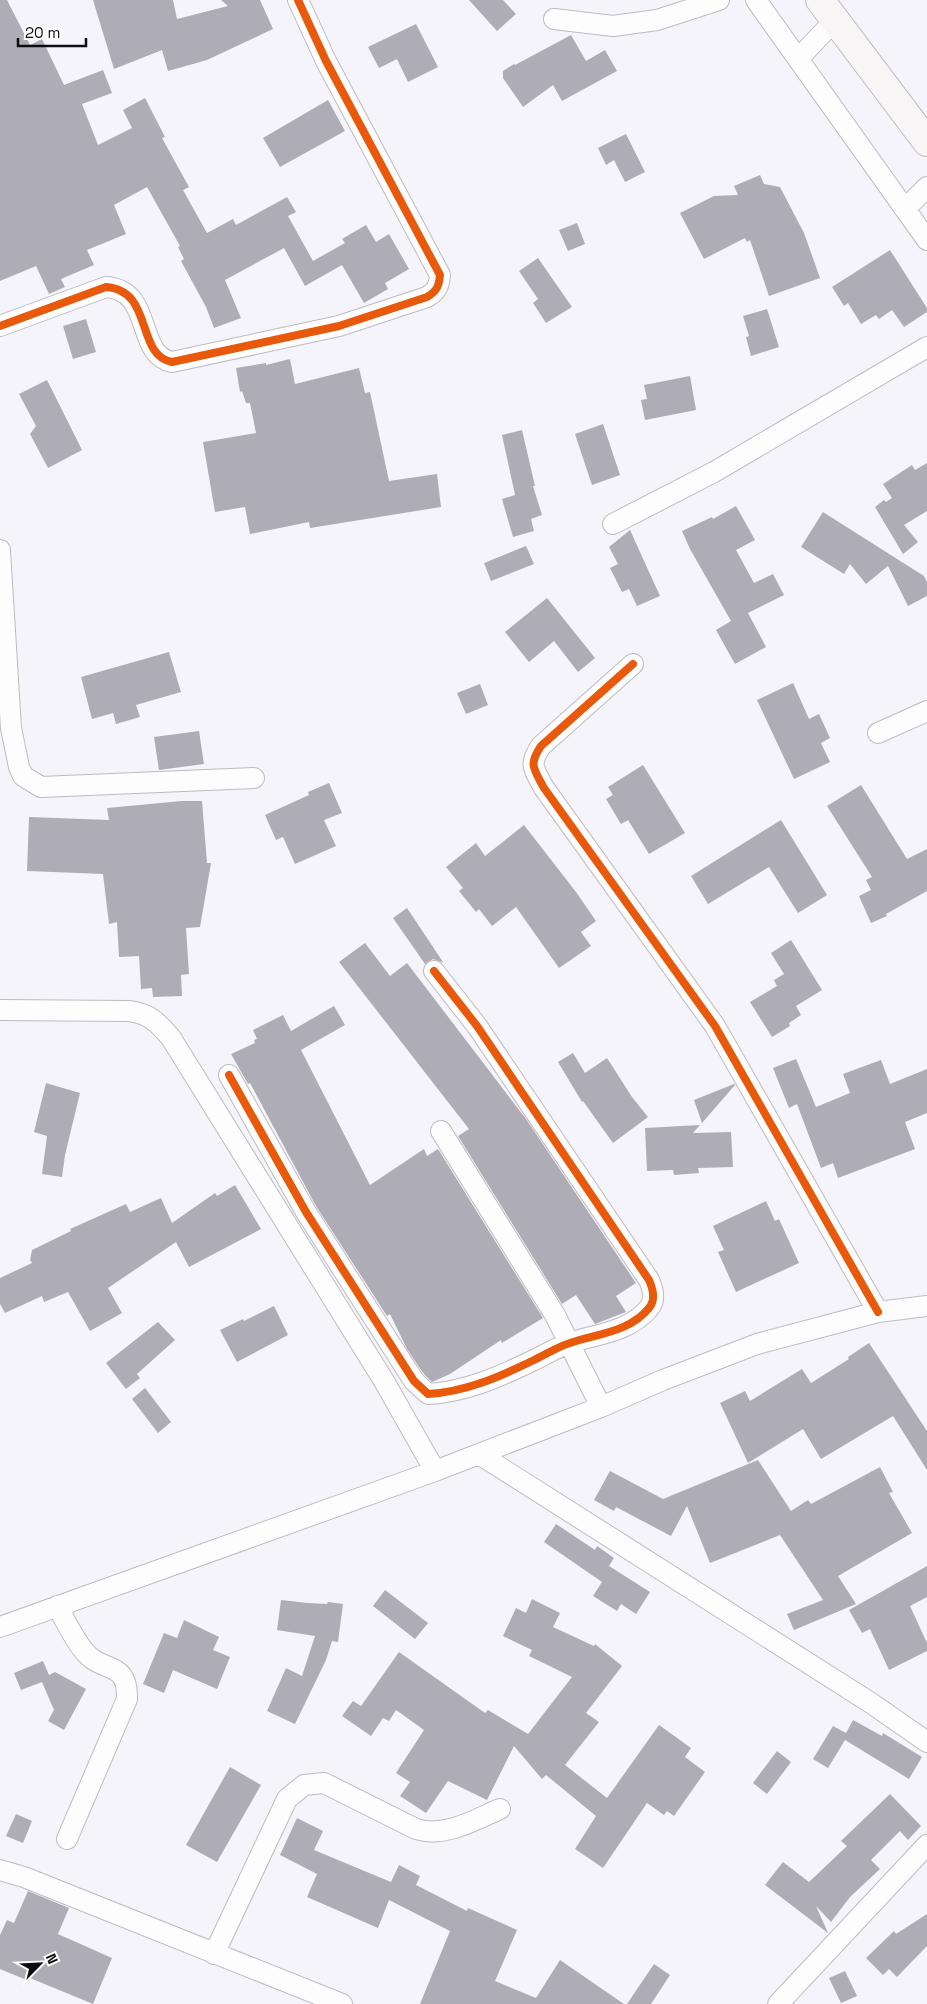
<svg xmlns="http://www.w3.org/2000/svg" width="927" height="2004" viewBox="0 0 927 2004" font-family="'Space Grotesk',sans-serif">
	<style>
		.building { fill: #aeacb4 }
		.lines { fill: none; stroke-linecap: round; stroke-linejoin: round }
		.minor-casing { stroke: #bdbbc2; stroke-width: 22 }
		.secondary-casing { stroke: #bdbbc2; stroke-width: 30 }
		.minor { stroke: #fefdfe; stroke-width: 20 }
		.secondary { stroke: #f8f5f6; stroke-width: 28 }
		.cycleway-casing { stroke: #fff; stroke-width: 11 }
		.cycleway { stroke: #e8590c; stroke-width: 8 }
	</style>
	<rect width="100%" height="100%" fill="#f5f4fb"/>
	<path class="building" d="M 0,0 L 7,0 L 30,45 L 42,39 L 64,85 L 103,70 L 112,93 L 82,104 L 98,145 L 132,128 L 123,110 L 145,98 L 165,137 L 162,138 L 189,187 L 183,190 L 207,233 L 233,219 L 236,225 L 287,197 L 296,212 L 288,216 L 313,261 L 345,243 L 342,239 L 366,225 L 376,242 L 389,234 L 409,269 L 385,283 L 388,289 L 364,303 L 342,265 L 305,286 L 284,248 L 225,280 L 241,318 L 214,328 L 206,307 L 181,261 L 184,259 L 178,247 L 180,246 L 147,187 L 114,205 L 126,234 L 87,250 L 94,265 L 61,279 L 65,287 L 49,294 L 36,266 L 0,281 Z
		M 93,0 L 173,0 L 177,19 L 228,6 L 221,0 L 260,0 L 273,29 L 207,60 L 168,71 L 162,50 L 114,69 Z
		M 469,0 L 503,0 L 516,14 L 497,31 Z
		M 416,24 L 438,67 L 408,82 L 397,59 L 379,68 L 368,47 Z
		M 571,35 L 586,61 L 605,50 L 617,71 L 562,101 L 553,85 L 523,107 L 503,78 L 503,71 L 514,64 L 515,65 Z
		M 328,100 L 345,131 L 280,167 L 263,138 Z
		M 626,134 L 645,172 L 625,182 L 614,160 L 606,165 L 598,148 Z
		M 760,175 L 764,184 L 780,187 L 804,233 L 820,278 L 769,296 L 750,240 L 747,242 L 745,238 L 704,259 L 680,213 L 714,196 L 738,195 L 734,186 Z
		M 577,223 L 585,244 L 568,251 L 559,230 Z
		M 890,250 L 927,308 L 927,312 L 904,327 L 892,310 L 879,319 L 876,315 L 861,324 L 848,303 L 844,306 L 832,287 Z
		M 538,258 L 572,307 L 546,323 L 533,303 L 538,299 L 519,271 Z
		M 767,309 L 779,347 L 751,356 L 746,337 L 749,336 L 743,316 Z
		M 86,319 L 96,352 L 73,359 L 63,326 Z
		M 290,359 L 295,384 L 359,368 L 365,393 L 370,392 L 389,481 L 437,474 L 441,507 L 310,528 L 309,522 L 250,534 L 245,507 L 215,512 L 203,442 L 256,433 L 250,403 L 246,403 L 242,391 L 240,392 L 236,368 L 266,363 L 266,365 Z
		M 690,376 L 696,410 L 645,420 L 641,400 L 647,399 L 644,385 Z
		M 47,380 L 82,450 L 48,468 L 30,434 L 36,426 L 19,394 Z
		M 603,424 L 620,475 L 592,485 L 575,434 Z
		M 522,430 L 535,486 L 533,486 L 542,515 L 531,519 L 534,531 L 513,537 L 502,499 L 515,495 L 502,435 Z
		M 927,463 L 927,511 L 904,525 L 918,542 L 903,554 L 875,507 L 884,500 L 886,502 L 892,498 L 883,484 L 912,465 L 915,470 Z
		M 736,506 L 755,540 L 736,550 L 754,583 L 773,574 L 784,595 L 748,613 L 766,647 L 735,664 L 716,630 L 731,621 L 690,549 L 682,531 L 712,517 L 713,519 Z
		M 823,512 L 924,576 L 927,582 L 927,596 L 908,606 L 888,566 L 866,584 L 850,564 L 844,574 L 801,547 Z
		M 630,530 L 660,596 L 637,606 L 629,589 L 622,592 L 610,568 L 618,564 L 609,547 Z
		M 526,546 L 534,564 L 491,581 L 484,563 Z
		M 547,598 L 595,658 L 578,672 L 554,641 L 529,662 L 505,632 Z
		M 169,652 L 181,692 L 136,705 L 140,717 L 116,724 L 113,713 L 92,719 L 81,677 Z
		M 793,683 L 809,719 L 819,714 L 830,738 L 821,743 L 830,762 L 794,779 L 757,700 Z
		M 480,684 L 488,705 L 466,714 L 457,693 Z
		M 199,731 L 204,764 L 159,770 L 154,737 Z
		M 643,765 L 685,833 L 649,854 L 628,820 L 621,824 L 606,799 L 613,795 L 608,787 Z
		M 329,783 L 342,813 L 324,820 L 336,846 L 295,864 L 283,837 L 276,840 L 265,815 L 309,795 L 308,792 Z
		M 861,785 L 907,859 L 927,849 L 927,891 L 886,914 L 887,916 L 871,923 L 859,896 L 871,890 L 866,880 L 872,877 L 827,806 Z
		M 182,801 L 202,801 L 207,863 L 211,863 L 200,927 L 186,928 L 189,974 L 181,975 L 182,996 L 153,997 L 152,988 L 141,989 L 139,956 L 119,957 L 117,922 L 109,924 L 103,874 L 27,871 L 29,817 L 109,820 L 107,808 Z
		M 781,820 L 827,895 L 798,913 L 769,867 L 708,904 L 691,876 Z
		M 524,825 L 576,892 L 596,921 L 581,932 L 591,946 L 559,968 L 516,907 L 492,926 L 479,909 L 476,912 L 459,891 L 463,888 L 446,867 L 476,843 L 485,856 Z
		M 407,908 L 443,962 L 442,962 L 433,959 L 425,964 L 393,918 Z
		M 791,940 L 822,990 L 796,1006 L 801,1015 L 789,1023 L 790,1026 L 772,1037 L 750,1002 L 777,986 L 774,980 L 784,974 L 771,953 Z
		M 365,943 L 390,976 L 407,963 L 526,1119 L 636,1283 L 616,1296 L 626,1312 L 595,1324 L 576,1295 L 562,1304 L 458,1136 L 469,1129 L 339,962 Z
		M 334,1006 L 345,1025 L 301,1050 L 370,1185 L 424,1149 L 427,1156 L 438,1149 L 543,1318 L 502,1343 L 501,1340 L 450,1374 L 432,1382 L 423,1373 L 407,1349 L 390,1314 L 387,1316 L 316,1206 L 250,1083 L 248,1084 L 231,1054 L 255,1043 L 254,1040 L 257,1039 L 253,1030 L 283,1015 L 291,1031 Z
		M 573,1053 L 585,1073 L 607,1058 L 632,1097 L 648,1117 L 613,1143 L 583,1101 L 582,1102 L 558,1062 Z
		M 796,1059 L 816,1107 L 850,1093 L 843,1074 L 881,1060 L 890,1084 L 927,1069 L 927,1113 L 905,1122 L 915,1149 L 838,1178 L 833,1163 L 821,1168 L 797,1104 L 789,1108 L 773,1068 Z
		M 46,1083 L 80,1093 L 65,1155 L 62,1177 L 42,1174 L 47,1136 L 34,1132 Z
		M 734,1084 L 735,1085 L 702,1123 L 694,1100 Z
		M 700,1125 L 693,1133 L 731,1132 L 733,1167 L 698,1168 L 699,1173 L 674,1175 L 673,1170 L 647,1171 L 645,1128 Z
		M 235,1185 L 261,1229 L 189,1267 L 176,1242 L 108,1288 L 122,1313 L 90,1331 L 68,1292 L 44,1302 L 42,1296 L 5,1313 L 0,1304 L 0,1278 L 32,1263 L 30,1260 L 32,1250 L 71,1231 L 70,1229 L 126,1204 L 130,1212 L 161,1198 L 172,1223 L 215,1193 L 217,1196 Z
		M 766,1201 L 775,1221 L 779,1219 L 799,1263 L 736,1292 L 718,1252 L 724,1250 L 713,1226 Z
		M 274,1306 L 288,1335 L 237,1362 L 220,1330 L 243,1319 L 244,1321 Z
		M 158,1322 L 175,1340 L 137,1374 L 140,1378 L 126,1389 L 106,1363 Z
		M 869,1343 L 927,1431 L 927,1470 L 893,1416 L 821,1459 L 803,1429 L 748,1463 L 720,1403 L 745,1391 L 750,1401 L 802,1369 L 811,1383 L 849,1359 L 848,1357 Z
		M 145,1388 L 171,1422 L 158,1433 L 132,1399 Z
		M 758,1460 L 791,1511 L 808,1500 L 811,1504 L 880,1467 L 893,1492 L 889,1493 L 912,1533 L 838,1576 L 856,1604 L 794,1630 L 787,1614 L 823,1600 L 780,1535 L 710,1563 L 687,1506 L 671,1536 L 616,1507 L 614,1511 L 594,1500 L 610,1471 L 663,1499 Z
		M 556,1524 L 595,1550 L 597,1546 L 614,1558 L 609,1566 L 650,1592 L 636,1614 L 621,1604 L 617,1611 L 593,1596 L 602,1582 L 544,1542 Z
		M 927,1566 L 927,1597 L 910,1606 L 927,1643 L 927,1651 L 889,1670 L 870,1629 L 862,1633 L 849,1610 Z
		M 385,1590 L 428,1623 L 415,1639 L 373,1606 Z
		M 532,1599 L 560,1613 L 553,1627 L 594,1646 L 595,1644 L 622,1666 L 586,1713 L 599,1722 L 565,1765 L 607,1798 L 659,1725 L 691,1748 L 685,1757 L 705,1772 L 674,1816 L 667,1811 L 664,1815 L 647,1803 L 603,1868 L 575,1849 L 596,1816 L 546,1775 L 542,1779 L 514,1746 L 487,1800 L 448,1781 L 426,1813 L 400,1796 L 410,1782 L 396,1773 L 424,1730 L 396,1710 L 389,1721 L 383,1718 L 371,1736 L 342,1716 L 353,1701 L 361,1706 L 399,1652 L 485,1713 L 488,1710 L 528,1734 L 572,1677 L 529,1656 L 532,1650 L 503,1636 L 516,1608 L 526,1613 Z
		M 281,1600 L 308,1603 L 327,1604 L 328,1602 L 343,1604 L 338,1642 L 332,1641 L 326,1660 L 295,1724 L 267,1711 L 286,1668 L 302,1676 L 315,1636 L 277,1630 Z
		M 184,1620 L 219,1637 L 213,1650 L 230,1657 L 217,1689 L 173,1670 L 164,1693 L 143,1684 L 164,1633 L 177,1638 Z
		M 43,1661 L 49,1675 L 55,1672 L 86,1689 L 64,1730 L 48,1721 L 54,1710 L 42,1682 L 21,1690 L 14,1673 Z
		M 853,1720 L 882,1736 L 883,1733 L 922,1757 L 909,1779 L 845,1740 L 828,1768 L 813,1759 L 833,1726 L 846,1733 Z
		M 777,1751 L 791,1762 L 767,1794 L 753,1783 Z
		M 230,1767 L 261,1785 L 217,1862 L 186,1845 Z
		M 890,1794 L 921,1826 L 908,1840 L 900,1831 L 871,1860 L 880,1869 L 850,1897 L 831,1922 L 816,1906 L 828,1933 L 765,1885 L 783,1862 L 809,1882 L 847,1846 L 841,1841 Z
		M 16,1814 L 32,1821 L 23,1843 L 6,1836 Z
		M 297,1818 L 323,1831 L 314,1850 L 391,1882 L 399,1865 L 420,1876 L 416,1885 L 467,1911 L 468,1908 L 517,1930 L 495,1981 L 536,1998 L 560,1960 L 624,2004 L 420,2004 L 450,1931 L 389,1900 L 378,1928 L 307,1897 L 317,1874 L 280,1855 Z
		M 28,1891 L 69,1908 L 58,1934 L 112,1958 L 93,2004 L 30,1978 L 29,1981 L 0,1969 L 0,1935 L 7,1920 L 14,1923 Z
		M 927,1914 L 927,1946 L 897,1977 L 889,1969 L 883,1975 L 866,1958 L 894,1931 L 896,1934 Z
		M 654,1964 L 670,1975 L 651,2004 L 627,2004 Z
		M 845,1971 L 857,1996 L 841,2003 L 829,1978 Z"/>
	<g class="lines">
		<g class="minor-casing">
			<path id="minor" d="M 756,0 L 927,240
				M 554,19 L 613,26 L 657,20 L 719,0
				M 798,59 L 835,20
				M 905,209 L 927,187
				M 0,326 L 106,287 C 154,290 135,355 172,362 L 339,326 L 427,297 C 437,291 439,286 440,275 L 326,61 L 298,0
				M 613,524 L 714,472 L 927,347
				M 0,550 L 11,728 L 19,767 L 23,776 L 41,787 L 254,778
				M 633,664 L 541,746 C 528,765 534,769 544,788 L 715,1026 L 878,1312
				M 878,733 L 927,711
				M 0,1010 L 129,1011 C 151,1014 158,1023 171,1038 L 384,1381 L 435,1471
				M 229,1075 L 306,1212 L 414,1381 L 428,1394 C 465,1392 499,1377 532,1361 C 545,1355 557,1347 570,1343 C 596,1334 630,1332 649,1308 C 656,1300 653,1289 649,1280 L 477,1026 L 434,971
				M 441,1131 L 555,1315 L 601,1407
				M 479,1454 L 871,1703 L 927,1742
				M 57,1606 C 66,1621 73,1638 84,1651 C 102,1674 128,1659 127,1699 L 67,1839
				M 0,1627 L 435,1471 L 601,1407 L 663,1380 L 757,1344 L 878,1312 L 927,1306
				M 0,1870 L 24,1877 L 342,2004
				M 214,1954 L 287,1799 L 304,1785 L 324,1783 L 416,1829 C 445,1838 474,1820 500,1809
				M 778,2004 L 927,1845"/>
		</g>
		<g class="secondary-casing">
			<path id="secondary" d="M 820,0 L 927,142"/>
		</g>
		<use href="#minor" class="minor"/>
		<use href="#secondary" class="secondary"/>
		<g class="cycleway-casing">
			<path id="cycleway" d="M 0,326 L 106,287 C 154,290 135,355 172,362 L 339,326 L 427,297 C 437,291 439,286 440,275 L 326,61 L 298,0
				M 633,664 L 541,746 C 528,765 534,769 544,788 L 715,1026 L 878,1312
				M 229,1075 L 306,1212 L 414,1381 L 428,1394 C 465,1392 499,1377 532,1361 C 545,1355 557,1347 570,1343 C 596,1334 630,1332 649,1308 C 656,1300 653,1289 649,1280 L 477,1026 L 434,971"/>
		</g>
		<use href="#cycleway" class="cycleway"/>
	</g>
	<g transform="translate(40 1964) rotate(66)" stroke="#ffffff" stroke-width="4" paint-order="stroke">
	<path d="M0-4L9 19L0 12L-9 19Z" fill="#0d0c13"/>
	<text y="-8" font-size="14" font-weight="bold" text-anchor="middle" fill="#0d0c13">N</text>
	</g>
	<path d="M18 38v8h68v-8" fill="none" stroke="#0d0c13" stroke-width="2.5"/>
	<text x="25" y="38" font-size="15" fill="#0d0c13" stroke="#ffffff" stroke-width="4" paint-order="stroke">20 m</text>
</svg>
